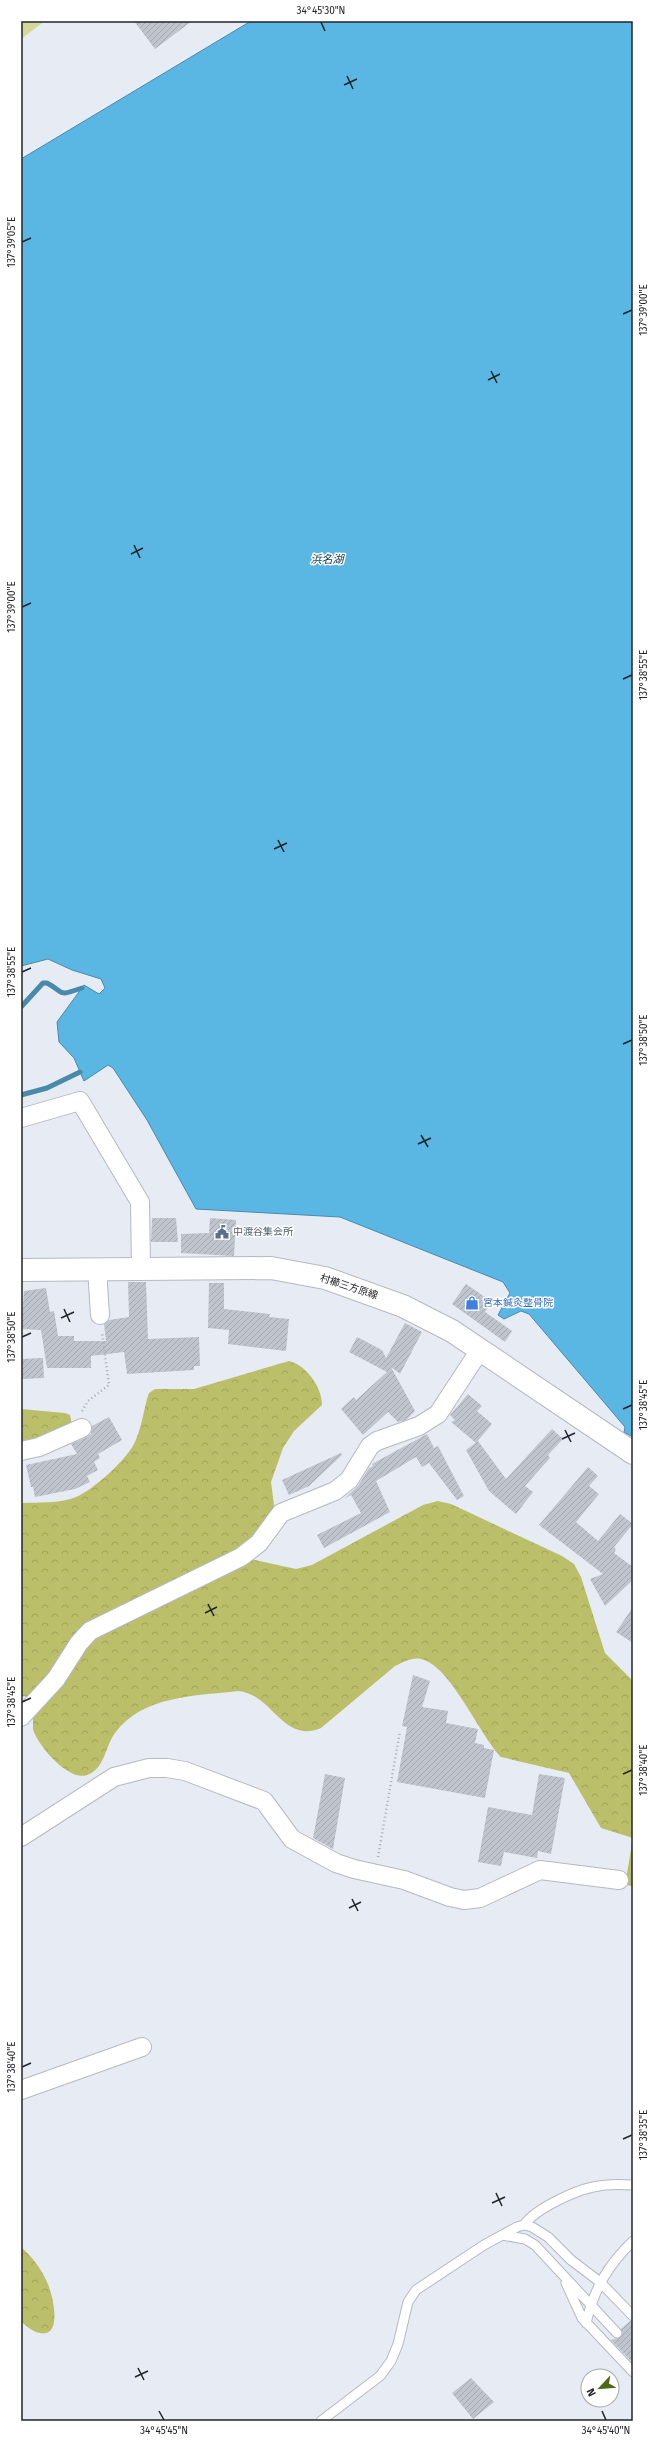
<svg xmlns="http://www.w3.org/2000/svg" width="654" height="2442" viewBox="0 0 654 2442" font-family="'Fira Sans','Noto Sans JP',sans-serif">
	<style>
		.forest { fill: url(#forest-crowns) }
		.pitch { fill: #d4d89a }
		.water { fill: #5ab6e3; stroke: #498aab }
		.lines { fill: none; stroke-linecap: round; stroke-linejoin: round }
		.stream { stroke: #498aab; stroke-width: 5 }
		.building { fill: url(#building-hatch) }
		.lane-casing { stroke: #b4b9c2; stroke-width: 11 }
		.street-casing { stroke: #b4b9c2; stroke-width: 20 }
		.secondary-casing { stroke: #b4b9c2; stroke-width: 24 }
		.path { stroke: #a8acb3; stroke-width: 2.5; stroke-dasharray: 1 3; stroke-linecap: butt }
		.lane { stroke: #fff; stroke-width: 9 }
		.street { stroke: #fff; stroke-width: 18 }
		.secondary { stroke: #fff; stroke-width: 22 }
		.ticks { fill: none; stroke: #222427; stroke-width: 1.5 }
		.labels { text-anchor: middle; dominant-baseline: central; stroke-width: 3; stroke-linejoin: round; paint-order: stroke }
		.service-label { font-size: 10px; fill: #4e5e75; stroke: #fff; text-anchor: start }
		.street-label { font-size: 10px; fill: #222427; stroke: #fff }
		.shop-label { font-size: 10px; fill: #366cbe; stroke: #fff; text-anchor: start }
		.water-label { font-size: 11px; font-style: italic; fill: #093346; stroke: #fff }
		.neatline { fill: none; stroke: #222427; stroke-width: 1.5 }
		.ticks-label { font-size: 10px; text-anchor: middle; fill: #222427 }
	</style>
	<defs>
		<pattern id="forest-crowns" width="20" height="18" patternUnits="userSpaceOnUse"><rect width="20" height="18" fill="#bbbf69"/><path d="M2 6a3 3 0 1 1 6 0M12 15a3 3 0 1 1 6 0" fill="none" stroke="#a0a45b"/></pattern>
		<pattern id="building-hatch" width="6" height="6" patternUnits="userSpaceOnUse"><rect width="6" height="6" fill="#c0c4cd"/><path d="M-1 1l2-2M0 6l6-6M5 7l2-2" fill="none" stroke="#a5a8b0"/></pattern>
	</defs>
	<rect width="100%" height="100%" fill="#e6ebf4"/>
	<path class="forest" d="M 289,1361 C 306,1365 322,1387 322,1405 L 294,1431 L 283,1448 L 271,1482 L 274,1505 L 272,1511 L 247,1545 L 94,1621 L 28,1697 L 21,1696 L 21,1503 C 39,1502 59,1504 76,1497 C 93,1490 126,1460 134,1444 C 141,1430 143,1414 147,1399 L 149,1393 L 155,1389 L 194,1389 Z
		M 21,1409 L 65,1413 L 70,1415 L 72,1425 L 21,1445 Z
		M 438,1501 L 451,1504 L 562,1556 L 574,1564 L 581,1577 L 605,1653 L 633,1681 L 633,1886 L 625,1885 L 633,1838 L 601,1828 L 569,1773 L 501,1757 C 479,1734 450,1665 421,1659 C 412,1657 404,1662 395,1666 L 321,1728 C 282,1744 273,1694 238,1691 C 196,1696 143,1695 115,1733 C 105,1746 105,1769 87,1775 C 69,1782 37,1745 33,1729 C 33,1726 33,1721 33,1717 L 88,1641 L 242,1563 L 255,1560 L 296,1569 L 312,1565 L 423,1505 Z
		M 21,2247 C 32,2257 41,2268 47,2282 C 52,2292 64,2338 40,2333 C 33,2332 27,2326 21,2322 Z"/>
	<path class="pitch" d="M 21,21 L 45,21 L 21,39 Z"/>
	<path class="water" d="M 251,21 L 633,21 L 633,1437 L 624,1432 L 625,1427 L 529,1314 L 521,1311 L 504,1319 L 498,1315 L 510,1293 L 503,1282 L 340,1217 L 196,1209 L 147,1120 L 113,1068 L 108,1065 L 84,1081 L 74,1058 L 59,1042 L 57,1022 L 84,985 L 99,994 L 105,988 L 101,979 L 72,970 L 48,959 L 21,966 L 21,159 Z"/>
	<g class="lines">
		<path class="stream" d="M 21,1007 L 43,983 L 47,983 C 66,993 56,997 82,988
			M 21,1095 L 47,1088 L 80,1072"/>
	</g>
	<path class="building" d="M 134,21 L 192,21 L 155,49 Z
		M 152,1218 L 176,1218 L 178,1242 L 151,1242 Z
		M 210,1218 L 236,1220 L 234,1256 L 181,1253 L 181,1234 L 209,1233 Z
		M 128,1282 L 146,1282 L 148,1339 L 199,1337 L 200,1366 L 194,1366 L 194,1370 L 127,1374 L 124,1352 L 91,1356 L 91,1368 L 47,1368 L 41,1330 L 21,1329 L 24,1291 L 46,1288 L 50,1312 L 54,1311 L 58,1336 L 74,1336 L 74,1341 L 106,1341 L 104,1324 L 109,1320 L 129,1317 Z
		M 209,1283 L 224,1283 L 224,1309 L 270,1314 L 269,1317 L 289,1319 L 286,1351 L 228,1344 L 229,1330 L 208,1328 Z
		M 466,1284 L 492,1302 L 485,1312 L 512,1331 L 505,1342 L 452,1304 Z
		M 405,1323 L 422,1332 L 400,1374 L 391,1367 L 415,1411 L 406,1420 L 398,1422 L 388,1412 L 363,1435 L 341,1409 L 354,1397 L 356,1400 L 387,1372 L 349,1352 L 357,1337 L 382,1350 L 386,1358 Z
		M 43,1358 L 44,1378 L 21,1379 L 21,1359 Z
		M 468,1394 L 482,1406 L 477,1411 L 492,1424 L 476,1443 L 451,1422 L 455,1420 L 450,1415 Z
		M 109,1417 L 122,1440 L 98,1454 L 100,1458 L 94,1462 L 98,1470 L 87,1476 L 90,1482 L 75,1489 L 35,1497 L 33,1487 L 31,1487 L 26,1465 L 77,1454 L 71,1444 L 87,1437 L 91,1434 L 92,1426 Z
		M 552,1429 L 563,1439 L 548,1455 L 550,1458 L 525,1486 L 533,1492 L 516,1514 L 489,1491 L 466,1450 L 478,1441 L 506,1479 Z
		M 427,1434 L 434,1448 L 438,1446 L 464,1496 L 457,1500 L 429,1463 L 422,1467 L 416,1457 L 376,1481 L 390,1512 L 324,1548 L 317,1535 L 361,1513 L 351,1495 L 344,1499 L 358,1486 L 369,1468 L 373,1466 L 372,1464 Z
		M 341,1453 L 342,1455 L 309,1486 L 289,1495 L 282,1480 Z
		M 588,1467 L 598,1476 L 589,1486 L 599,1494 L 576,1522 L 598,1541 L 620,1514 L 633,1524 L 614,1547 L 616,1549 L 614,1553 L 633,1567 L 633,1580 L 605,1606 L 590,1579 L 603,1574 L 539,1525 Z
		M 633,1607 L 633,1643 L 616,1632 Z
		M 413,1675 L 430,1681 L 422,1707 L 448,1711 L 446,1723 L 478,1729 L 475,1743 L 484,1745 L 484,1748 L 494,1750 L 485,1798 L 397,1782 L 407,1727 L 402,1726 Z
		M 325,1774 L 345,1778 L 333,1849 L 313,1838 Z
		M 539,1774 L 565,1778 L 551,1854 L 538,1851 L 537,1858 L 504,1852 L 501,1866 L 478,1862 L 488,1807 L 532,1815 Z
		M 630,2321 L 633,2322 L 633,2363 L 611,2340 L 621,2337 L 621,2329 Z
		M 471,2378 L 494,2402 L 473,2419 L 452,2393 Z"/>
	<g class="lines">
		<g class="lane-casing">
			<path id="lane" d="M 524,2225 C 535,2209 574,2191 593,2187 C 606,2184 620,2184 633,2185
				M 502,2235 L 525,2239 L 535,2245 L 617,2333
				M 566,2283 L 582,2318 L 633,2372
				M 586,2323 C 594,2289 608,2265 633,2241
				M 321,2421 L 380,2376 L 391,2361 L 398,2344 L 408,2302 L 416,2290 L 484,2245 L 517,2227 L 524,2225 L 532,2227 L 548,2237 L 571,2260 L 600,2282 L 633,2316"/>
		</g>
		<g class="street-casing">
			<path id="street" d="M 21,1118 L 80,1101 L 140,1202 L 141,1269
				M 97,1269 L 100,1315
				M 21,1451 L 39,1447 L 82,1428
				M 21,1717 L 56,1679 L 79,1643 L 90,1631 L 241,1557 L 259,1543 L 281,1513 L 335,1491 L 349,1480 L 370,1446 L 377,1441 L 419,1426 L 438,1414 L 480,1350
				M 21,1837 L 114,1777 L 149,1768 L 167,1768 L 185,1771 L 264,1801 L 292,1839 L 336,1863 L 354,1869 L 404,1880 L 450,1897 L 464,1900 L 480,1898 L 540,1870 L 619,1880
				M 21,2090 L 142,2047"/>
		</g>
		<g class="secondary-casing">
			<path id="secondary" d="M 21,1270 L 271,1268 L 325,1278 L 403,1306 L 452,1331 L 633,1453"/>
		</g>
		<path class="path" d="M 82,1411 L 88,1401 L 109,1385 L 102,1332
			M 378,1857 L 400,1731"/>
		<use href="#lane" class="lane"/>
		<use href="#street" class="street"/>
		<use href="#secondary" class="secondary"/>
	</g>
	<path class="ticks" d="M 321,22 L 325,31M 347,76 L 353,89M 344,85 L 357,79M 22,242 L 31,238M 623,314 L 632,310M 491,371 L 497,383M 488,380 L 500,374M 134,545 L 140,558M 131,554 L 143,548M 22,607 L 31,603M 623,679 L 632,675M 278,840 L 284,852M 274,849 L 287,843M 22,972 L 31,968M 623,1044 L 632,1040M 421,1135 L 428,1147M 418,1144 L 431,1138M 64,1309 L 70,1322M 61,1318 L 74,1312M 22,1337 L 31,1333M 623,1409 L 632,1405M 565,1430 L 571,1442M 562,1439 L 575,1433M 208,1604 L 214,1616M 205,1613 L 217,1607M 22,1702 L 31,1698M 623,1774 L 632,1770M 352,1899 L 358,1911M 349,1908 L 361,1902M 22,2067 L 31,2063M 623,2139 L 632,2135M 496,2193 L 502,2206M 492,2203 L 505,2197M 138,2368 L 144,2380M 135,2377 L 148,2371M 159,2411 L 164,2420M 602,2411 L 606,2420"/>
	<defs>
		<g id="civic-bare" transform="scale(1.08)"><path d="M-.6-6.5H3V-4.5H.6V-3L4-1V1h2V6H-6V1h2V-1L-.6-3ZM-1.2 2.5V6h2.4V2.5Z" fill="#5c6f8a" stroke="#fff" stroke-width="2.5" paint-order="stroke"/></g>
		<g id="shop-bare" transform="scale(1.08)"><path d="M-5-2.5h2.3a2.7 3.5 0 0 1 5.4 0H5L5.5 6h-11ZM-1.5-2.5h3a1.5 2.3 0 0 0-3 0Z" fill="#3f7fe0" stroke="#fff" stroke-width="2.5" paint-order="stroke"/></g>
	</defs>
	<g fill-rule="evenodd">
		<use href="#civic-bare" x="222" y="1232"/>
		<use href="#shop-bare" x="472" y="1303"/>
	</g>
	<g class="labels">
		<g class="service-label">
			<text x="233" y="1232">中渡谷集会所</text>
		</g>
		<g class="street-label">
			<text transform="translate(349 1287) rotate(18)">村櫛三方原線</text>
		</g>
		<g class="shop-label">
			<text x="483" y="1303">宮本鍼灸整骨院</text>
		</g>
		<g class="water-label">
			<text x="327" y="559">浜名湖</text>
		</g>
	</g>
	<rect width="654" height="2442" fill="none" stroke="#ffffff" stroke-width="44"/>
	<g transform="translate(600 2388) rotate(244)"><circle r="19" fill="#ffffff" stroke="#a7a7a9"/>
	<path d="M0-3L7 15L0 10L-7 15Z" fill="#4e6718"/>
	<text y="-6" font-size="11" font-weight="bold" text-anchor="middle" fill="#222427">N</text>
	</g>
	<rect x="22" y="22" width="610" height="2398" class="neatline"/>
	<g class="ticks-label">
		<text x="321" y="14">34°45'30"N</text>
		<text transform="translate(11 242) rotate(-90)" y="4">137°39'05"E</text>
		<text transform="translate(643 310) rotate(-90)" y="4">137°39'00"E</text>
		<text transform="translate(11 607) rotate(-90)" y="4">137°39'00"E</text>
		<text transform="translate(643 675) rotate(-90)" y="4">137°38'55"E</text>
		<text transform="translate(11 972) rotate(-90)" y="4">137°38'55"E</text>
		<text transform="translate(643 1040) rotate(-90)" y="4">137°38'50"E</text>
		<text transform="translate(11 1337) rotate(-90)" y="4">137°38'50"E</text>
		<text transform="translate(643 1405) rotate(-90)" y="4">137°38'45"E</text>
		<text transform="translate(11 1702) rotate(-90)" y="4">137°38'45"E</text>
		<text transform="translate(643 1770) rotate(-90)" y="4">137°38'40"E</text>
		<text transform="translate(11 2067) rotate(-90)" y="4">137°38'40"E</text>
		<text transform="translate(643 2135) rotate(-90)" y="4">137°38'35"E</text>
		<text x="164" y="2434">34°45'45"N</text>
		<text x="606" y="2434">34°45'40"N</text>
	</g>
</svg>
